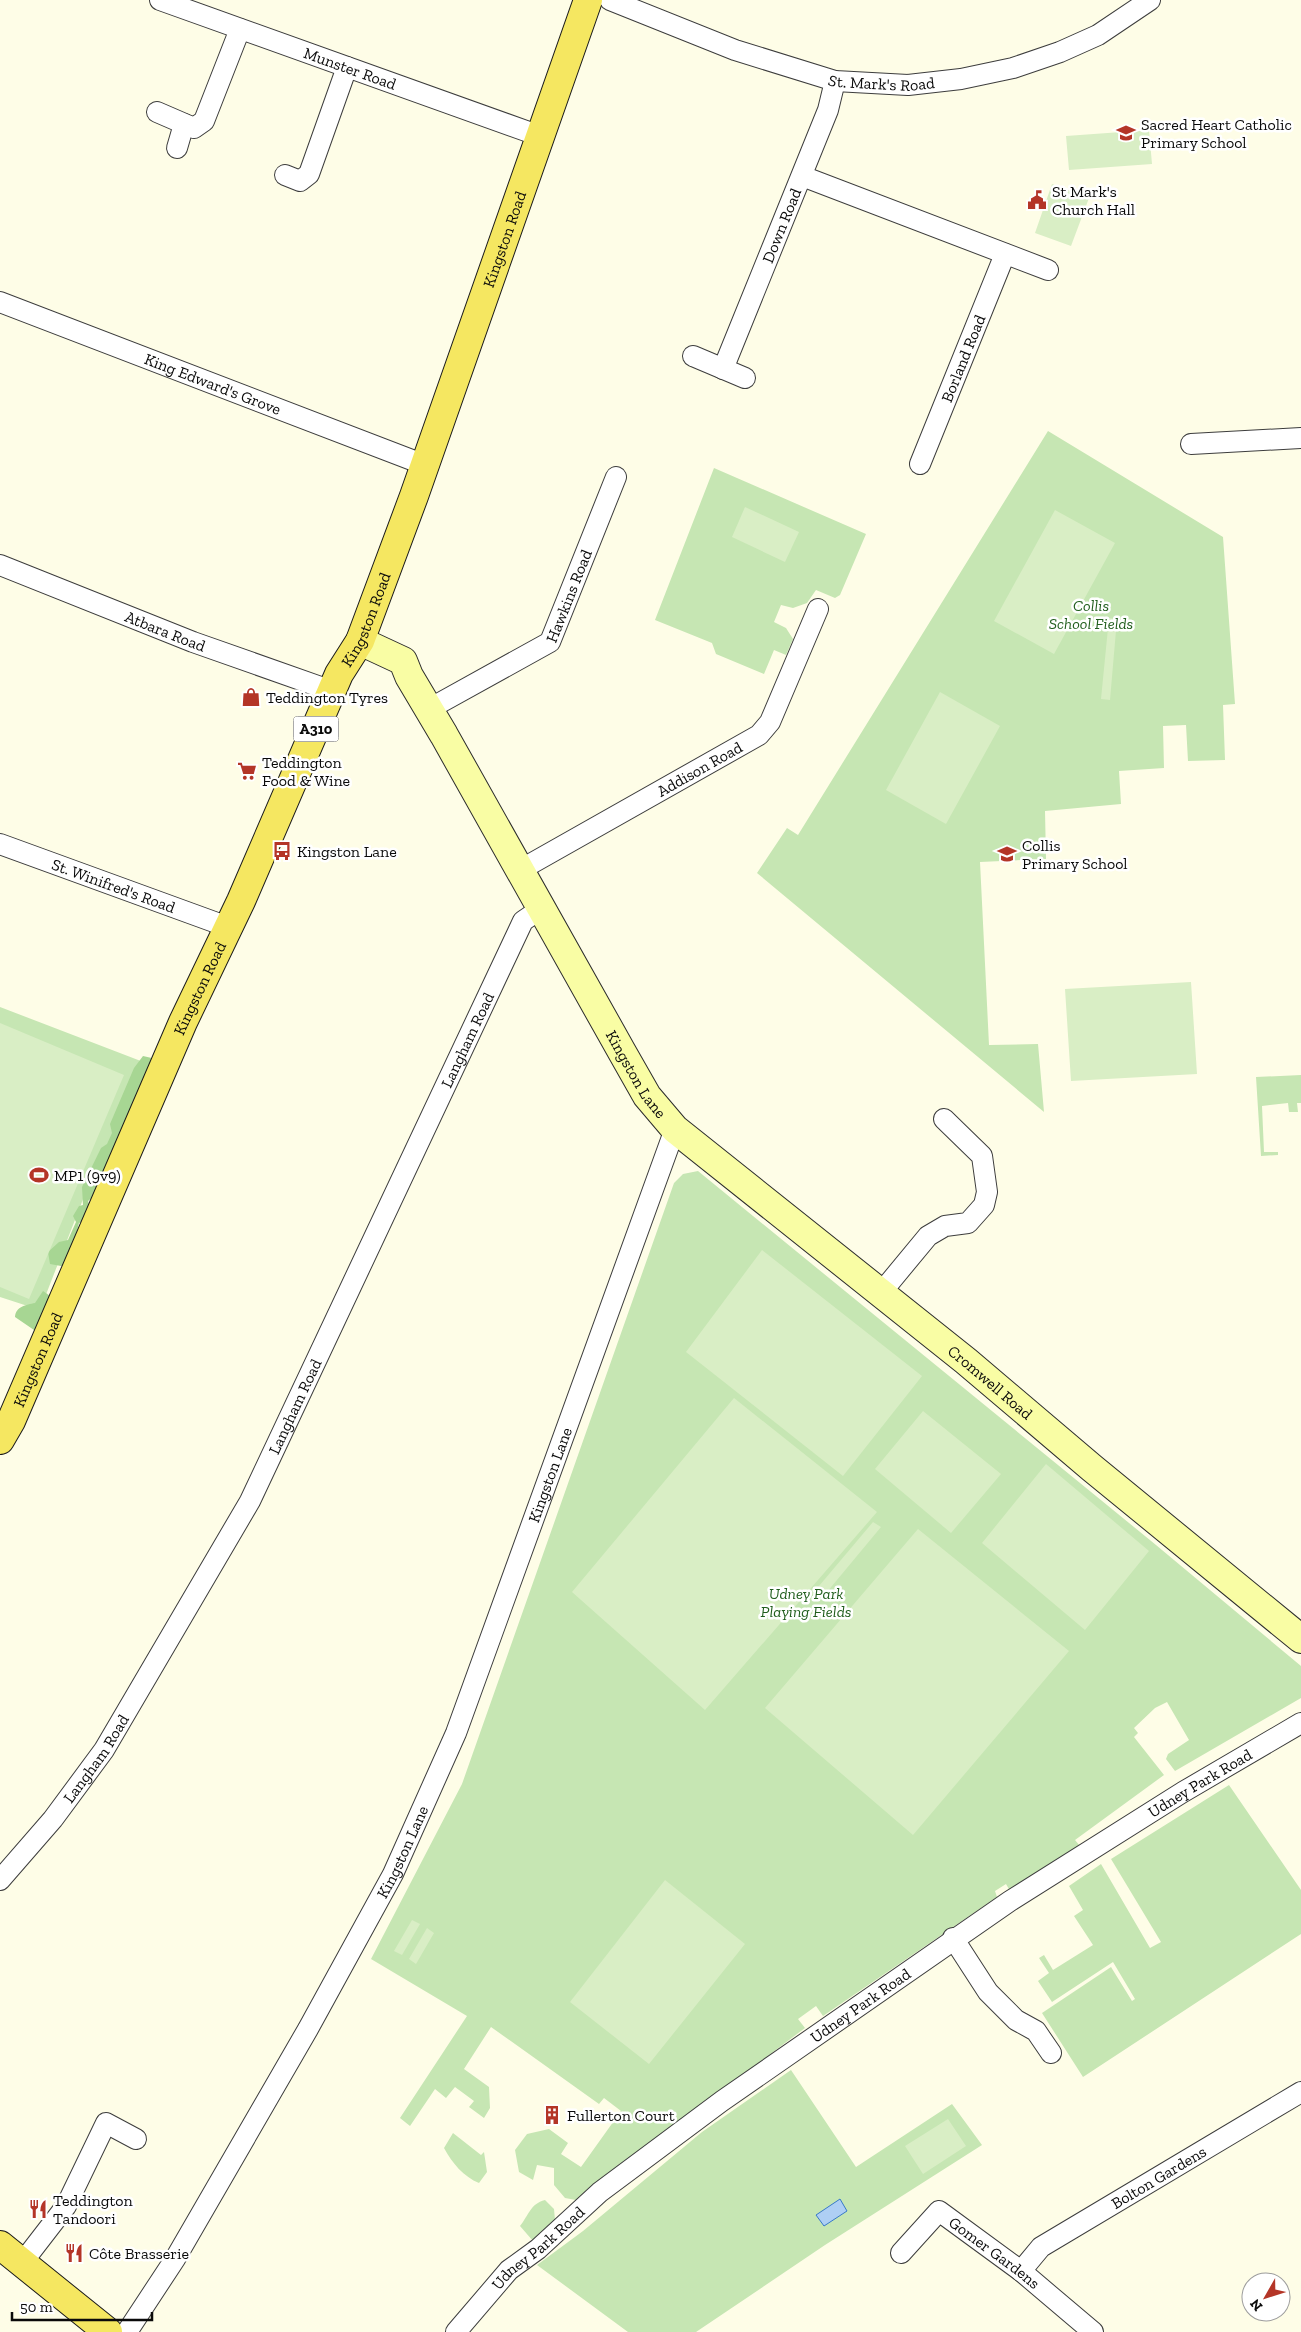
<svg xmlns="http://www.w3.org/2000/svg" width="1301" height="2332" viewBox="0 0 1301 2332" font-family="'Zilla Slab',serif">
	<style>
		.green { fill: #c6e6b3 }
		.forest { fill: #a7d693 }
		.pitch { fill: #d9eec5 }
		.water { fill: #aecff4; stroke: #3779c8 }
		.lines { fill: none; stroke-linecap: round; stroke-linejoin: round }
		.minor-casing { stroke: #3d3d3d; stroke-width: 22 }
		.secondary-casing { stroke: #2c2c2c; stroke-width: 30 }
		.primary-casing { stroke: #1b1b1b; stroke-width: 30 }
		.minor { stroke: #fff; stroke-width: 20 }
		.secondary { stroke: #f9fda4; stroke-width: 28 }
		.primary { stroke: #f5e761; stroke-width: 28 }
		.labels { text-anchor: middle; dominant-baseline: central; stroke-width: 5; stroke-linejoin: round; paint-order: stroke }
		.shield { fill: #fff; stroke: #545454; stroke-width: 1 }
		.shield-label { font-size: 15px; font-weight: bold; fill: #0a0a0a }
		.street-label { font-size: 16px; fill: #0a0a0a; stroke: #fff }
		.poi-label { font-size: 16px; fill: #0a0a0a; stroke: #fff; text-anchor: start }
		.park-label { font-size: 16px; font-style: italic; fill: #215e1d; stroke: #fff }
	</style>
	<rect width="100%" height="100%" fill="#fefde7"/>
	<path class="green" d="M 1048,431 L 1223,537 L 1235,704 L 1223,705 L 1225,760 L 1188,761 L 1186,725 L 1163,726 L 1164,768 L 1119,771 L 1121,804 L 1045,811 L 1046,859 L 980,862 L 989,1045 L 1038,1044 L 1044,1112 L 757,873 L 787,828 L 798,835 Z
		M 714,468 L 866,534 L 840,595 L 835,598 L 816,590 L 807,603 L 793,608 L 781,605 L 774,622 L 786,628 L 793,639 L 786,655 L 774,650 L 764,674 L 716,654 L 712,643 L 655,620 Z
		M 0,1007 L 146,1063 L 87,1189 L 40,1310 L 0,1297 Z
		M 1301,1075 L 1301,1103 L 1297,1103 L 1298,1112 L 1289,1112 L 1288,1103 L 1262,1106 L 1264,1152 L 1278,1152 L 1278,1155 L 1261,1156 L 1256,1077 Z
		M 698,1171 L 1156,1545 L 1301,1666 L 1301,1698 L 1175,1771 L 1166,1759 L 1168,1754 L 1189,1740 L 1167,1702 L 1155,1708 L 1134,1728 L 1138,1733 L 1134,1737 L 1164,1775 L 1075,1840 L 1080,1846 L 1010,1891 L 1006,1884 L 995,1891 L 997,1897 L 823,2016 L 816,2006 L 798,2019 L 805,2028 L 576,2200 L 565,2198 L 554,2185 L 554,2168 L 537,2165 L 533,2180 L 519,2172 L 515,2150 L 527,2134 L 549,2129 L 568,2143 L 561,2154 L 581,2167 L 621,2111 L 604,2098 L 599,2104 L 491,2027 L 464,2069 L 489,2087 L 490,2108 L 484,2118 L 469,2107 L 474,2101 L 455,2087 L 446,2098 L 435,2089 L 410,2126 L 400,2118 L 467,2016 L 371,1959 L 462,1784 L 674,1183 L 683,1174 Z
		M 1229,1785 L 1301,1890 L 1301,1934 L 1083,2077 L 1042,2013 L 1111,1967 L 1132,2001 L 1135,1999 L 1113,1962 L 1052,2002 L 1038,1981 L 1049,1973 L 1039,1958 L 1044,1955 L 1053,1970 L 1093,1945 L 1074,1916 L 1083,1910 L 1069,1886 L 1101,1864 L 1150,1948 L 1161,1942 L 1111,1859 Z
		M 791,2070 L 856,2167 L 952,2104 L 982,2145 L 825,2245 L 696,2332 L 628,2332 L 537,2265 L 583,2231 L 702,2132 Z
		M 453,2133 L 481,2155 L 484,2152 L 487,2172 L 479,2183 C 464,2177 452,2163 444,2148 Z
		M 545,2200 L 554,2209 L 555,2220 L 533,2241 L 520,2226 C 529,2215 530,2204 545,2200 Z"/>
	<path class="forest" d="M 143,1056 L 156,1059 L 132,1128 L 118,1136 L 115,1145 L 117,1151 L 105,1187 L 88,1201 L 91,1211 L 85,1221 L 79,1223 L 76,1235 L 78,1245 L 71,1265 L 61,1266 L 50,1264 L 48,1252 L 59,1242 L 68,1240 L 76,1222 L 73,1216 L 79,1206 L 83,1205 L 82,1187 L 101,1148 L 107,1144 L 112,1133 L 110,1124 L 134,1068 Z
		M 43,1291 L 56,1300 L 45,1327 L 34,1330 L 15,1317 C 16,1306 26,1305 35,1303 Z"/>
	<path class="pitch" d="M 1149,130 L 1152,164 L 1069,170 L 1066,136 Z
		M 1052,184 L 1089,198 L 1071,246 L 1035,233 Z
		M 745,507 L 799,532 L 785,562 L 732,537 Z
		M 1055,510 L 1115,543 L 1054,654 L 994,621 Z
		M 1109,618 L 1117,619 L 1110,700 L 1101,699 Z
		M 940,692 L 1000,726 L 946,824 L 886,790 Z
		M 1191,982 L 1197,1074 L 1071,1081 L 1065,989 Z
		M 0,1023 L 124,1075 L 29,1299 L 0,1287 Z
		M 762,1250 L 922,1376 L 843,1476 L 686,1352 Z
		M 734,1398 L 877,1512 L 705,1710 L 572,1592 Z
		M 923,1411 L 1001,1474 L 951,1533 L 875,1469 Z
		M 1046,1464 L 1149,1551 L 1085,1630 L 982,1543 Z
		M 873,1522 L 881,1527 L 827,1592 L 819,1586 Z
		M 918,1529 L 1069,1651 L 913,1835 L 765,1708 Z
		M 665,1880 L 745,1944 L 649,2064 L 570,2002 Z
		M 412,1920 L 420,1924 L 402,1955 L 394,1951 Z
		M 427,1928 L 434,1933 L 416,1964 L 409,1959 Z
		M 948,2119 L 966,2146 L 923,2174 L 905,2146 Z"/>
	<path class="water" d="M 840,2199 L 847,2211 L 824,2226 L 816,2215 Z"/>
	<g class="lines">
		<g class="minor-casing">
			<g id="minor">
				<path id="s1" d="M 160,0 L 540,136"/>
				<path id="s2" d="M 610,0 L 735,50 L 835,81 L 908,85 L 961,79 L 1013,68 L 1060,52 L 1098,35 L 1150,0"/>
				<path d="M 157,112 L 194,128 L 204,121 L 240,29"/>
				<path d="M 177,148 L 184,124"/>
				<path d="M 285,175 L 300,181 L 309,174 L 347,67"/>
				<path d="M 802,176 L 1048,270"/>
				<path id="s3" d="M 0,302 L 425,465"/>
				<path d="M 693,356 L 745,378"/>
				<path id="s4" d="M 723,369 L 828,110 L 835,81"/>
				<path d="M 1191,444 L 1301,438"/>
				<path id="s5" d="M 920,464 L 1005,254"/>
				<path id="s6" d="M 0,565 L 193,642 L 332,691"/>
				<path id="s7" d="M 429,709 L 550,642 L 616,477"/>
				<path id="s8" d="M 0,844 L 228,927"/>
				<path id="s9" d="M 520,870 L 759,735 L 770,722 L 818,609"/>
				<path d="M 880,1294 L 928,1236 L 945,1226 L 968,1223 L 984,1205 L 987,1192 L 982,1156 L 944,1119"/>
				<path id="s10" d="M 0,1880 L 53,1819 L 104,1750 L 250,1501 L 523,921 L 542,908"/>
				<path d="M 953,1938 L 988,1992 L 1016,2020 L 1036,2031 L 1051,2053"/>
				<path id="s11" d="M 901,2253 L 939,2211 L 1021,2271 L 1093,2332"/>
				<path d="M 22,2263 L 66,2206 L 106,2123 L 136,2139"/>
				<path id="s12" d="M 1021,2271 L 1041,2247 L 1301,2092"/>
				<path id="s13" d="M 127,2332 L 175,2259 L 308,2029 L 393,1874 L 456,1733 L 675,1129"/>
				<path id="s14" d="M 456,2332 L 509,2270 L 538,2249 L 600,2192 L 722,2101 L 1010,1901 L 1183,1792 L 1301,1723"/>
			</g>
		</g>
		<g class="secondary-casing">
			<g id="secondary">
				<path id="s15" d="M 360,641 L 403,661 L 409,676 L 444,735 L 622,1052 L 647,1096 L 675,1129 L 966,1361 L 1092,1468 L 1301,1639"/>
			</g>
		</g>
		<g class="primary-casing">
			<g id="primary">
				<path id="s16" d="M 0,1440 L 11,1421 L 183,1022 L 241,901 L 339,674 L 360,641 L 414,496 L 588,0"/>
				<path d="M 0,2245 L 108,2332"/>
			</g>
		</g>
		<use href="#minor" class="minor"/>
		<use href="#secondary" class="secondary"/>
		<use href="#primary" class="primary"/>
	</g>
	<defs>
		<g id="school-bare" transform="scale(1.5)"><path d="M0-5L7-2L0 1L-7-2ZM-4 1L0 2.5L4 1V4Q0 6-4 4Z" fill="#b43527" stroke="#fff" stroke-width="2.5" paint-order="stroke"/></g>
		<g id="civic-bare" transform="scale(1.5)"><path d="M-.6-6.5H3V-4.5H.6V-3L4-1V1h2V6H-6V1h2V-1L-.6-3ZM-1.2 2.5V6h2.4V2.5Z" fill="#b43527" stroke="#fff" stroke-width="2.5" paint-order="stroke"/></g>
		<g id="shop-bare" transform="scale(1.5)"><path d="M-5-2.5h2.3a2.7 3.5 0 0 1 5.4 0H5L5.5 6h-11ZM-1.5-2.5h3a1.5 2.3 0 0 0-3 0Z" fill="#b43527" stroke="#fff" stroke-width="2.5" paint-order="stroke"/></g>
		<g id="supermarket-bare" transform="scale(1.5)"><path d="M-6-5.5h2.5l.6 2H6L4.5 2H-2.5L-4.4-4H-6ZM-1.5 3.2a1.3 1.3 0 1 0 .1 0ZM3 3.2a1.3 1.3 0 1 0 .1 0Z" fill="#b43527" stroke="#fff" stroke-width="2.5" paint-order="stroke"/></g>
		<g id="bus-bare" transform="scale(1.5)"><path d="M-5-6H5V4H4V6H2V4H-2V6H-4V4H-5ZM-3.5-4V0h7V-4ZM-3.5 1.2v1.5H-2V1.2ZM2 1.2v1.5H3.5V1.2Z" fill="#b43527" stroke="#fff" stroke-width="2.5" paint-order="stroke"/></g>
		<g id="stadium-bare" transform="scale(1.5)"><path d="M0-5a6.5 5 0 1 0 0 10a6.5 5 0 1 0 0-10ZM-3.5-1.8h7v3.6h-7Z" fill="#b43527" stroke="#fff" stroke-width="2.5" paint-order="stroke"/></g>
		<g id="building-bare" transform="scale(1.5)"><path d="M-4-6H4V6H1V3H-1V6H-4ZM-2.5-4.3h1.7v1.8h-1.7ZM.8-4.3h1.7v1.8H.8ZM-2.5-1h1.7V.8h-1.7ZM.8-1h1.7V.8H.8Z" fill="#b43527" stroke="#fff" stroke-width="2.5" paint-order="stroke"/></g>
		<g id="restaurant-bare" transform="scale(1.5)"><path d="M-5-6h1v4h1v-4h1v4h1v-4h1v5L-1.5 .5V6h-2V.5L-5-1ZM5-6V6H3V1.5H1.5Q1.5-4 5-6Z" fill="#b43527" stroke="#fff" stroke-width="2.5" paint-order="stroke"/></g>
	</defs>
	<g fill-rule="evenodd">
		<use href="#school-bare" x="1126" y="133"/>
		<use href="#civic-bare" x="1037" y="200"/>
		<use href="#shop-bare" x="251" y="697"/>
		<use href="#supermarket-bare" x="247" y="771"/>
		<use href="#bus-bare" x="282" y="851"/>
		<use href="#school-bare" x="1007" y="854"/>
		<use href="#stadium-bare" x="39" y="1175"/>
		<use href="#building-bare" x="552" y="2115"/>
		<use href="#restaurant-bare" x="38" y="2209"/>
		<use href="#restaurant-bare" x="74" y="2253"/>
	</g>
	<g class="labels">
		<rect class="shield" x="293.5" y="716.5" width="45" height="25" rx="4"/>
		<g class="shield-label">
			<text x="316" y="729">A310</text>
		</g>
		<g class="street-label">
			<text stroke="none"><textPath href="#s1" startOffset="202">Munster Road</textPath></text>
			<text stroke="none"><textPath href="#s2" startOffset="286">St. Mark's Road</textPath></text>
			<text stroke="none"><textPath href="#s4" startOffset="155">Down Road</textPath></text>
			<text stroke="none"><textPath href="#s16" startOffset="1304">Kingston Road</textPath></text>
			<text stroke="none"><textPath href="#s5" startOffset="114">Borland Road</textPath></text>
			<text stroke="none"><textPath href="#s3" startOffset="228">King Edward's Grove</textPath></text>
			<text stroke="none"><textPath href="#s7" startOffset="188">Hawkins Road</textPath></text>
			<text stroke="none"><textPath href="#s16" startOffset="899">Kingston Road</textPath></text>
			<text stroke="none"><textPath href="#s6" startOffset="178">Atbara Road</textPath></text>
			<text stroke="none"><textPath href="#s9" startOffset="206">Addison Road</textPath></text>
			<text stroke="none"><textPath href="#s8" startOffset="121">St. Winifred's Road</textPath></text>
			<text stroke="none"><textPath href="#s16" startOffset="494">Kingston Road</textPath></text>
			<text stroke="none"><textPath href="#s10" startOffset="965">Langham Road</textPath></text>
			<text stroke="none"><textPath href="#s15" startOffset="522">Kingston Lane</textPath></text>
			<text stroke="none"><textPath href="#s16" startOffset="89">Kingston Road</textPath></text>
			<text stroke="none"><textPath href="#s15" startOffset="994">Cromwell Road</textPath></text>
			<text stroke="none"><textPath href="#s10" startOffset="560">Langham Road</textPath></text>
			<text stroke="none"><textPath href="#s13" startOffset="959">Kingston Lane</textPath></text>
			<text stroke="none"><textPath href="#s10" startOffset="155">Langham Road</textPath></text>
			<text stroke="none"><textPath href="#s14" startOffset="928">Udney Park Road</textPath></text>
			<text stroke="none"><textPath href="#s13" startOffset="554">Kingston Lane</textPath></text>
			<text stroke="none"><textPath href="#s14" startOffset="522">Udney Park Road</textPath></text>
			<text stroke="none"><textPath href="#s12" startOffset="168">Bolton Gardens</textPath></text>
			<text stroke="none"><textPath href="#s14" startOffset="118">Udney Park Road</textPath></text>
			<text stroke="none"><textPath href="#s11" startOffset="126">Gomer Gardens</textPath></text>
		</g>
		<g class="poi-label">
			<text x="1141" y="124">Sacred Heart Catholic<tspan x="1141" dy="18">Primary School</tspan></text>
			<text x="1052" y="191">St Mark's<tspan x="1052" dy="18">Church Hall</tspan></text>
			<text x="266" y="697">Teddington Tyres</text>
			<text x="262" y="762">Teddington<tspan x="262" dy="18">Food &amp; Wine</tspan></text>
			<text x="1022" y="845">Collis<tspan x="1022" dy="18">Primary School</tspan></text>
			<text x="297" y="851">Kingston Lane</text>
			<text x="54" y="1175">MP1 (9v9)</text>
			<text x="567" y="2115">Fullerton Court</text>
			<text x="53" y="2200">Teddington<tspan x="53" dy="18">Tandoori</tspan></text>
			<text x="89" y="2253">Côte Brasserie</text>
		</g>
		<g class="park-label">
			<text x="1091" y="605">Collis<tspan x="1091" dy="18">School Fields</tspan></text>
			<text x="806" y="1593">Udney Park<tspan x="806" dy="18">Playing Fields</tspan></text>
		</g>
	</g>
	<g transform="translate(1266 2297) rotate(231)"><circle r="24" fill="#ffffff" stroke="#9d9d9d"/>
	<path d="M0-4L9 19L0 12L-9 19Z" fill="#b43527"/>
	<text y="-8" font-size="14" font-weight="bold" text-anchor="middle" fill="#0a0a0a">N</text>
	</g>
	<path d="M12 2312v8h140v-8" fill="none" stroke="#0a0a0a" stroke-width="2.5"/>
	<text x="20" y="2312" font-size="15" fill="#0a0a0a" stroke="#ffffff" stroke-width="4" paint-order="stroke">50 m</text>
</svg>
